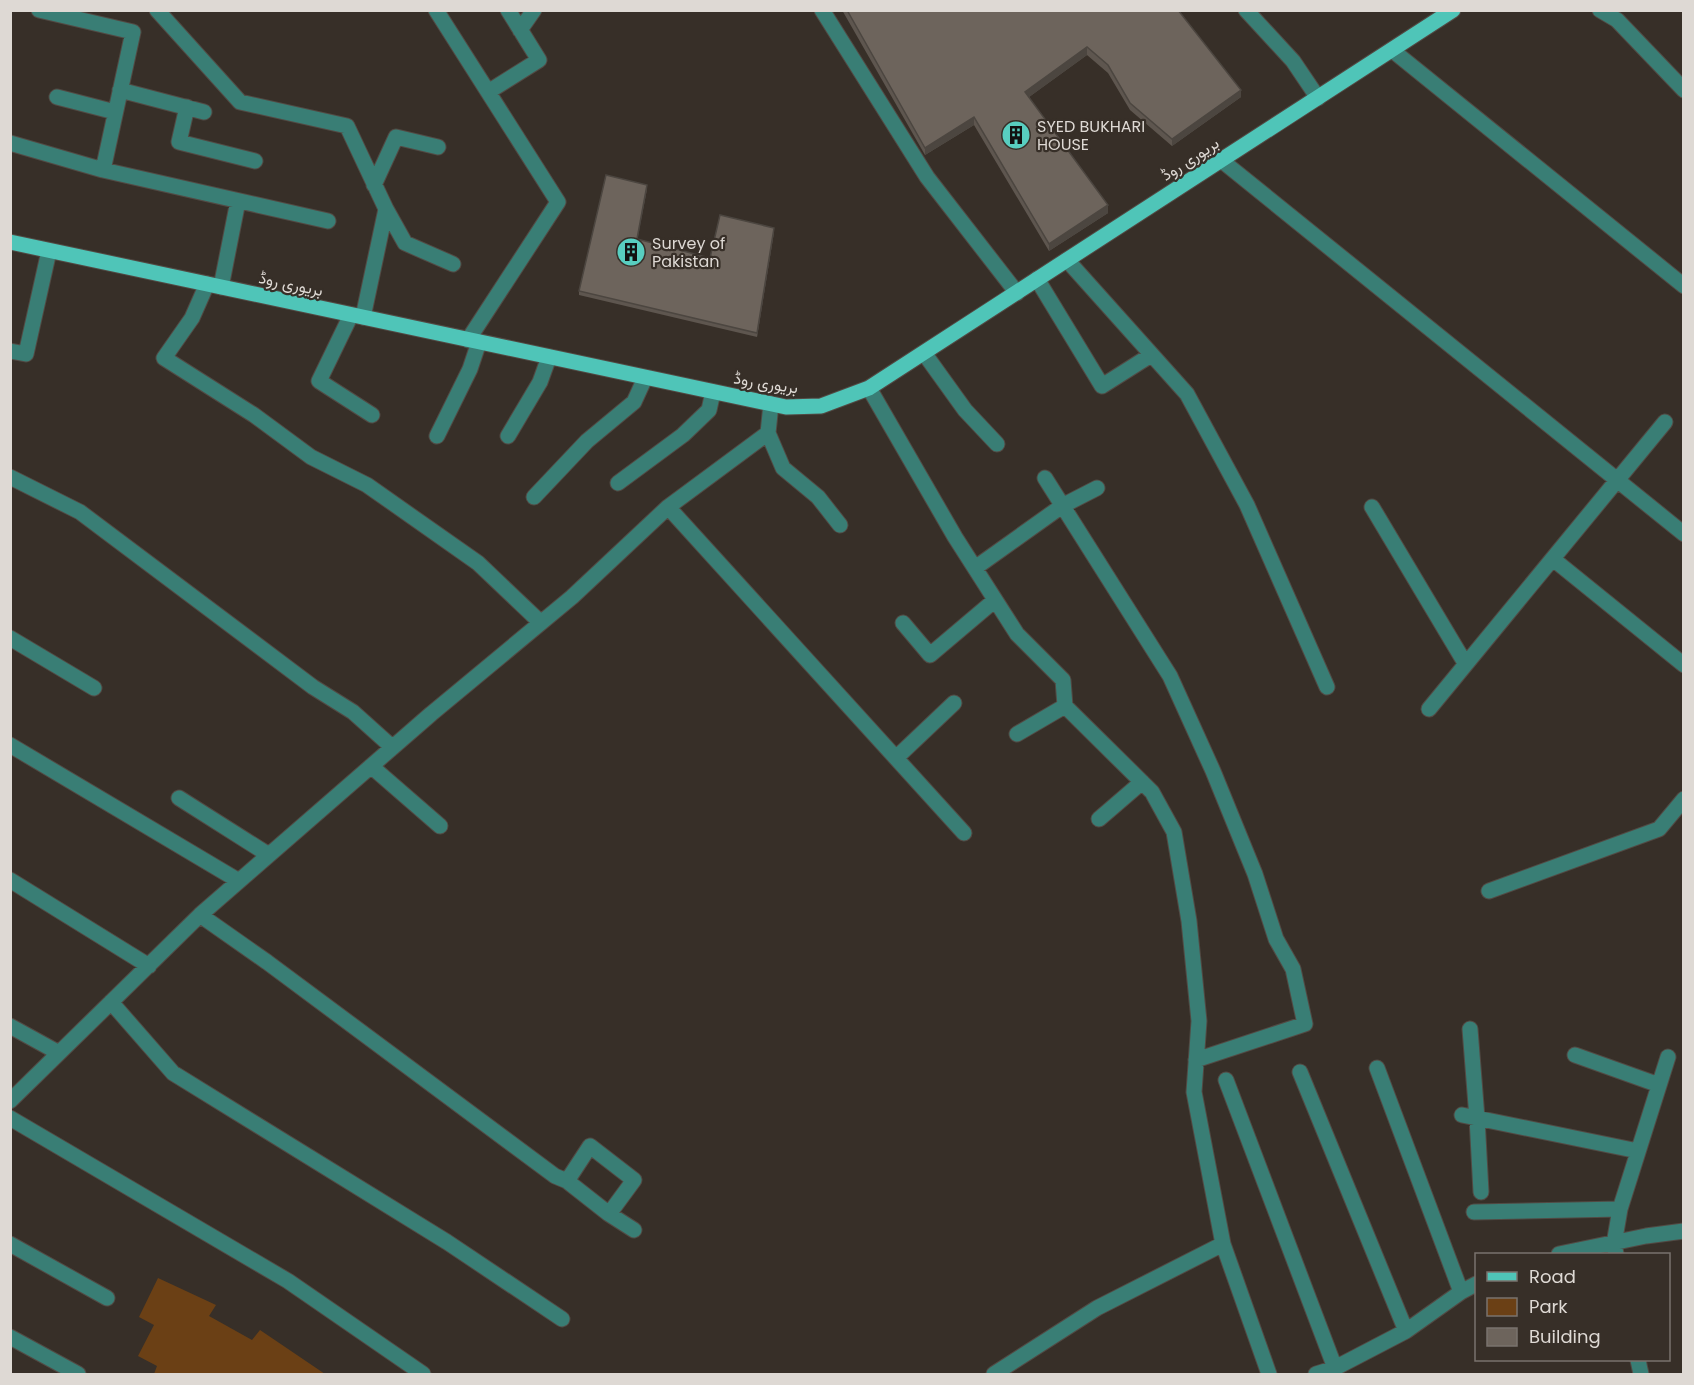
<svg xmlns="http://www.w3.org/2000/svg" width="1694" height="1385" viewBox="0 0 1694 1385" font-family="Poppins,Vazirmatn,sans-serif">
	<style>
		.green { fill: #6b4015 }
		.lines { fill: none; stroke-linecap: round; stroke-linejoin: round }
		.minor-casing { stroke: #524a44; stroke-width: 17 }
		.major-casing { stroke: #524a44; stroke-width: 17 }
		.minor { stroke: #397e75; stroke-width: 15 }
		.major { stroke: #4fc5b8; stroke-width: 15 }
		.wall { fill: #5e564f }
		.shaded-wall { fill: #4c4640 }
		.building { fill: #6d645c; stroke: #4c4640; stroke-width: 1.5 }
		.labels { text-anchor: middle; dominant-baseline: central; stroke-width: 4.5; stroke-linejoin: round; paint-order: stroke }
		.poi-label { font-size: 16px; fill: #ded9d4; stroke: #372f28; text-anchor: start }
		.street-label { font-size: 16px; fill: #ded9d4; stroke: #372f28 }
	</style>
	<rect width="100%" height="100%" fill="#372f28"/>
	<path class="green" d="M 158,1278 L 216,1305 L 209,1316 L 252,1340 L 260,1330 L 325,1374 L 154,1374 L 157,1366 L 138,1356 L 154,1325 L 139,1317 Z"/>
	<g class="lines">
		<g class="minor-casing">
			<path id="minor" d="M 39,10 L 133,32 L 103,170
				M 157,10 L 240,102 L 347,126 L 386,209 L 363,317
				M 436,10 L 558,202 L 468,340
				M 822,10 L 927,177 L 1017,293
				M 1246,10 L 1293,61 L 1318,98
				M 1600,10 L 1617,20 L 1684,90
				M 520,30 L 534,10
				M 1392,50 L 1684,286
				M 120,90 L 204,112
				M 488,92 L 539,60 L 508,10
				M 57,97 L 115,112
				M 187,107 L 179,142 L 255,161
				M 10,143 L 103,170 L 328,221
				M 1221,160 L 1684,534
				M 374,185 L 396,137 L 438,147
				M 386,209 L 405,243 L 453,264
				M 1067,260 L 1187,394 L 1247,505 L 1327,687
				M 1037,279 L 1102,386 L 1151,355
				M 207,284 L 192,318 L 164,358 L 254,415 L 311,457 L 367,485 L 478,563 L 540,622
				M 221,287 L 238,201
				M 351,315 L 319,381 L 372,415
				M 10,351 L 26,354 L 49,251
				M 924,353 L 965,410 L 997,444
				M 869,388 L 955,537 L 1017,634 L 1063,680 L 1065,706 L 1152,792 L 1174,832 L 1189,921 L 1199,1021 L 1194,1092 L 1223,1244 L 1269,1374
				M 768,433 L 783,468 L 818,497 L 840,525
				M 437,436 L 470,369 L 479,342
				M 508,436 L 540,382 L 549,357
				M 10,477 L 80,512 L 313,687 L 353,712 L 392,747
				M 1045,478 L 1170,676 L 1213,771 L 1255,874 L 1276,939 L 1293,969 L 1305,1024 L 1196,1060
				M 618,483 L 683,435 L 709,410 L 713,392
				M 534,497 L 587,441 L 634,402 L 645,378
				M 668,507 L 964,833
				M 1372,507 L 1465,663
				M 1553,559 L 1684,665
				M 975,568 L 1062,506 L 1097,488
				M 903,623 L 930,655 L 995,600
				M 10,638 L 94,688
				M 1429,709 L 1665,422
				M 1017,734 L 1065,706
				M 10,745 L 239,881
				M 896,758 L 954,703
				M 371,766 L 440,826
				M 179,798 L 269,855
				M 1099,819 L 1142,782
				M 10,880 L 149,966
				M 1489,891 L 1659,829 L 1684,799
				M 200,915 L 267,962 L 555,1176 L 567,1181 L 590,1146 L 634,1180 L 609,1214 L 567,1181
				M 111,1002 L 173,1073 L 447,1242 L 562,1319
				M 10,1026 L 59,1053
				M 1470,1029 L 1477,1118 L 1481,1192
				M 1575,1055 L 1659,1085
				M 1377,1068 L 1461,1292
				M 1300,1072 L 1406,1331
				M 1226,1080 L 1335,1368
				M 10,1101 L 200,915 L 431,714 L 572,597 L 668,507 L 768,433 L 771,404
				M 1462,1115 L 1638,1151
				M 10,1118 L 288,1281 L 423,1374
				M 1474,1212 L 1620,1209
				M 609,1214 L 634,1230
				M 10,1244 L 107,1298
				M 1559,1254 L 1646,1236 L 1684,1231
				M 1616,1254 L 1614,1244 L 1620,1209 L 1668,1057
				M 10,1337 L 78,1374
				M 1638,1360 L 1641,1374
				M 994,1374 L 1097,1308 L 1223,1244
				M 1316,1374 L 1335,1368 L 1406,1331 L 1461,1292 L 1476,1284"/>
		</g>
		<g class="major-casing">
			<path id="major" d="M 10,242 L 786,407 L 821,406 L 869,388 L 1453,10"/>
		</g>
		<use href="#minor" class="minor"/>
		<use href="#major" class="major"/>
	</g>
	<path class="wall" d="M 842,10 L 1178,10 L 1241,97 L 1172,146 L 1130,110 L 1108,73 L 1087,55 L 1029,97 L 1108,213 L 1049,251 L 974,125 L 925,155 Z
		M 647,189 L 637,239 L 710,258 L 774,232 L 757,337 L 579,295 L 579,291 Z"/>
	<path class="shaded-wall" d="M 1087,47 L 1087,55 L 1025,100 L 1025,92 Z
		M 1241,90 L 1241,97 L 1172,146 L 1172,139 Z
		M 974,117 L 974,125 L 925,155 L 925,148 Z
		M 647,185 L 647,189 L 637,242 L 637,239 Z
		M 1108,205 L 1108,213 L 1049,251 L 1049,244 Z
		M 774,228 L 774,232 L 757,337 L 757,333 Z"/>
	<path class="building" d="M 847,10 L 1178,10 L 1241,90 L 1172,139 L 1130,103 L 1108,65 L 1087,47 L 1025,92 L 1108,205 L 1049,244 L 974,117 L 925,148 Z
		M 606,175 L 647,185 L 637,239 L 710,258 L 720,215 L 774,228 L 757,333 L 579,291 Z"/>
	<defs>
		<g id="building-disc" transform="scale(1.5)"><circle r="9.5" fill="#58cec0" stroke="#372f28"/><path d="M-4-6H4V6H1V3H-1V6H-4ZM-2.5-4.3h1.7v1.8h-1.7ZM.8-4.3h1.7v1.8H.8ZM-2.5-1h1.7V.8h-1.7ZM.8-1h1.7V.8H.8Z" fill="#111"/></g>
	</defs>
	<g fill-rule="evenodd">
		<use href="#building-disc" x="1016" y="135"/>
		<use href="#building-disc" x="631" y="252"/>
	</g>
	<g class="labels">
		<g class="poi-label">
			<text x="1037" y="126">SYED BUKHARI<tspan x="1037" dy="18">HOUSE</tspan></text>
			<text x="652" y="243">Survey of<tspan x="652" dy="18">Pakistan</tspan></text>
		</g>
		<g class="street-label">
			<text transform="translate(1190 159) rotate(-33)">بریوری روڈ</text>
			<text transform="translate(291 284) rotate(12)">بریوری روڈ</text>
			<text transform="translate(766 383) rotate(9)">بریوری روڈ</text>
		</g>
	</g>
	<rect width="1694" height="1385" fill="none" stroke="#ded9d4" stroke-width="24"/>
	<rect x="1475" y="1253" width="195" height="108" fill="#372f28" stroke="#7a736d" stroke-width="1.5"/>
	<rect x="1487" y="1272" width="30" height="9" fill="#4fc5b8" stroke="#7a736d" stroke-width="1.5"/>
	<text x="1529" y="1283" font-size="18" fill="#ded9d4">Road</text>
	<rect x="1487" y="1298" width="30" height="18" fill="#6b4015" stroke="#7a736d" stroke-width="1.5"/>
	<text x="1529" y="1313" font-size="18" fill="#ded9d4">Park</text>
	<rect x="1487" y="1328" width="30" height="18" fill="#6d645c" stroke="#7a736d" stroke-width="1.5"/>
	<text x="1529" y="1343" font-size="18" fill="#ded9d4">Building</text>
</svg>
